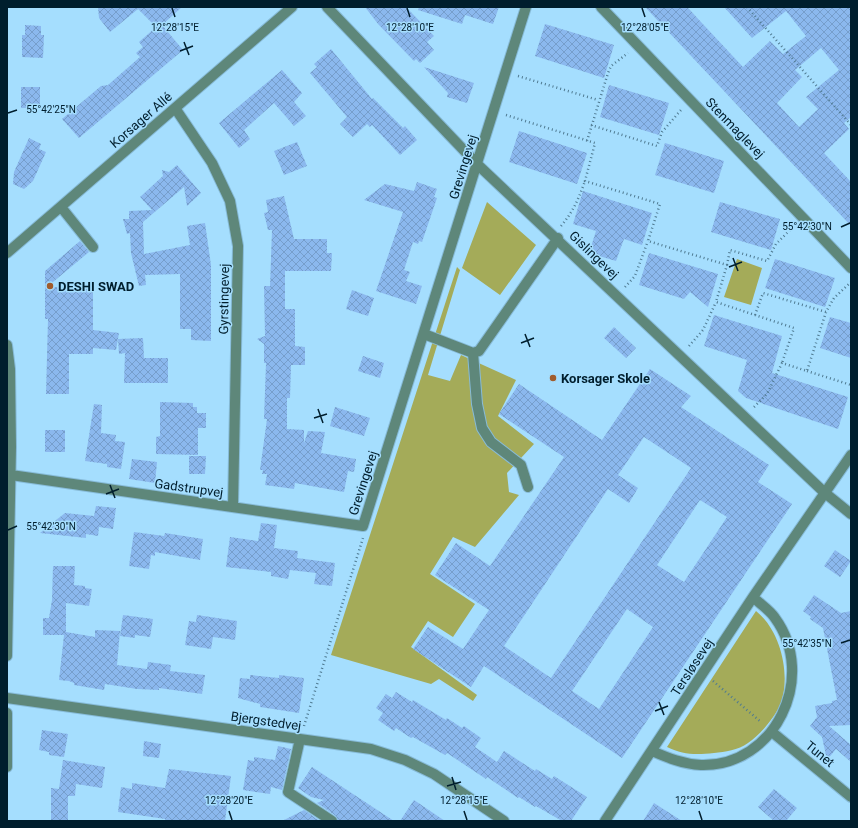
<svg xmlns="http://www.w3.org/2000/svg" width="858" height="828" viewBox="0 0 858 828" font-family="Roboto,sans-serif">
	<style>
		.green { fill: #a4ab59 }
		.building { fill: url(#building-cross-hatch); fill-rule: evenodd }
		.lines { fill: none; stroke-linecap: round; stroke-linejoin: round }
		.minor-casing { stroke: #87bbd8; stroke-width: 12 }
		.path { stroke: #4f7a91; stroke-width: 2.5; stroke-dasharray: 1 3; stroke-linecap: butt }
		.minor { stroke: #5e877a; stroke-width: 10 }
		.ticks { fill: none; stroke: #001e2d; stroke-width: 1.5 }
		.poi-dot { fill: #a05c2c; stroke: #a5defe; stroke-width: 1.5 }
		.labels { text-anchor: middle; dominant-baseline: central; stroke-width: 3; stroke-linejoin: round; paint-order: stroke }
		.street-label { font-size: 13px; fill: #001e2d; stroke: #a5defe }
		.poi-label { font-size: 13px; font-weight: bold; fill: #001e2d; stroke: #a5defe; text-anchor: start }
		.ticks-label { font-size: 10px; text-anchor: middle; fill: #001e2d; stroke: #a5defe; stroke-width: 3; stroke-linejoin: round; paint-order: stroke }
	</style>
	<defs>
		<pattern id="building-cross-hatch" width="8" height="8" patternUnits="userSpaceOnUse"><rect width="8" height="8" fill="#8bb8ee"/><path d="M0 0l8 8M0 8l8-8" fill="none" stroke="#769ecc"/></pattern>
	</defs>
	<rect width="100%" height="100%" fill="#a5defe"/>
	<path class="green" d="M 487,202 L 536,245 L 500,295 L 462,268 Z
		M 737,259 L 762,268 L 751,305 L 724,297 Z
		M 457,267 L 460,270 L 428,375 L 450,381 L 461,355 L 516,380 L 498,416 L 534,444 L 507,473 L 509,492 L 519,495 L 475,547 L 453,537 L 430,574 L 475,604 L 453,637 L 428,621 L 411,647 L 477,695 L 473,701 L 439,679 L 431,684 L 331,655 Z
		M 756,611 C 780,630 791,673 781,703 C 775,717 761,734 748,743 C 738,750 725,752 714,753 C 696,755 683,755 667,747 Z"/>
	<path class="building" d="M 98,7 L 182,7 L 162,25 L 183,50 L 79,138 L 62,119 L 101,86 L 108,85 L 140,57 L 136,53 L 143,47 L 139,42 L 156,27 L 138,9 L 110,32 L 99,18 Z
		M 365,7 L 406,7 L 434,36 L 427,42 L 434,50 L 420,63 L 416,59 L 414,61 L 378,24 Z
		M 419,7 L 499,7 L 493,24 L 465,15 L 462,24 L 418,10 Z
		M 645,7 L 687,7 L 743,67 L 770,41 L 783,54 L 806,36 L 786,11 L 752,38 L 724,7 L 851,7 L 851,117 L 844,123 L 849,129 L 824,153 L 851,182 L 851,226 ZM 821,48 L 839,70 L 806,97 L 818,109 L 799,127 L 777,103 L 802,77 L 795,70 Z
		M 545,24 L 614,45 L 604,78 L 535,56 Z
		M 25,25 L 41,26 L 41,35 L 44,35 L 43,58 L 22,57 L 22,35 L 25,35 Z
		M 331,49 L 372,99 L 373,98 L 403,128 L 405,126 L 417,140 L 400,155 L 372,125 L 370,127 L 367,124 L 353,137 L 340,124 L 347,117 L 310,73 L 317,67 L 314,64 Z
		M 424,67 L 474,83 L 467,103 L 447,97 L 448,93 Z
		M 282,70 L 302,93 L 294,102 L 306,116 L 294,126 L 274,103 L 244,130 L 250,139 L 239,148 L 219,123 Z
		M 609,85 L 669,103 L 659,135 L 600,117 Z
		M 21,87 L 40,87 L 40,108 L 21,108 Z
		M 519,131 L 587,153 L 577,184 L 509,162 Z
		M 29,138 L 41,144 L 39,149 L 46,152 L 33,181 L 24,189 L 13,184 L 14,172 Z
		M 297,142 L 307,166 L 284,175 L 274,151 Z
		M 665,143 L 724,161 L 714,193 L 655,175 Z
		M 177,165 L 201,193 L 187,206 L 184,187 L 143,222 L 144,254 L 190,245 L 187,226 L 205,223 L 211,265 L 211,341 L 191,340 L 191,329 L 180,329 L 180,274 L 145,275 L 146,285 L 139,286 L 131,253 L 130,233 L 127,234 L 123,219 L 129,219 L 129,211 L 152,210 L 140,197 L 163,176 L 162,170 L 169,172 Z
		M 417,182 L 437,189 L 434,197 L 437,198 L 422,242 L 419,241 L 418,244 L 413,242 L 404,270 L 410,272 L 406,281 L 422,286 L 416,304 L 376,291 L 403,212 L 364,200 L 385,184 L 414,191 Z
		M 583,191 L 652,213 L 642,245 L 624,239 L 616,261 L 589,253 L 596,231 L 573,224 Z
		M 284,196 L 294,239 L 327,239 L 327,253 L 332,253 L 331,271 L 285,271 L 285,309 L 295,309 L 295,346 L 305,347 L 305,365 L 291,365 L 290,398 L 287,398 L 287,429 L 304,430 L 304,443 L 308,431 L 325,432 L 321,453 L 356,459 L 354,472 L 348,471 L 344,492 L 295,483 L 294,489 L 265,485 L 267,474 L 262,474 L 263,470 L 260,470 L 267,419 L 264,419 L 266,363 L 264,363 L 264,344 L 257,339 L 265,336 L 264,286 L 270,286 L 272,230 L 268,230 L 264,213 L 268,212 L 266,200 Z
		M 720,202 L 780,219 L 771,250 L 711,232 Z
		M 80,241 L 89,252 L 47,287 L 93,288 L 93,330 L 119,333 L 116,350 L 93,348 L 93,354 L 69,354 L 69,394 L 46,394 L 48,319 L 45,319 L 45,271 Z
		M 649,253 L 718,274 L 708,307 L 690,292 L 684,299 L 639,285 Z
		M 775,259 L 835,278 L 825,307 L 765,288 Z
		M 352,290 L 374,298 L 368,316 L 346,309 Z
		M 714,315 L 782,336 L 772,373 L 848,397 L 838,429 L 746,398 L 738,391 L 747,360 L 704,346 Z
		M 830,317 L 851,323 L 851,358 L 820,348 Z
		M 614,327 L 636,348 L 626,358 L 604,338 Z
		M 143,338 L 144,358 L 168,358 L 168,383 L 124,383 L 125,353 L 119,354 L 118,339 Z
		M 363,356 L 384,363 L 380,378 L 358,371 Z
		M 650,369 L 691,396 L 681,407 L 769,465 L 758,482 L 792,504 L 622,758 L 484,666 L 471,687 L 413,649 L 428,627 L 463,649 L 489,610 L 435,575 L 456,543 L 490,566 L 564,457 L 499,414 L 519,384 L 602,440 ZM 644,437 L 691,468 L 551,678 L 504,646 L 608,489 L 629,503 L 638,488 L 618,475 ZM 700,500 L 727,517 L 684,582 L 657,565 ZM 627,609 L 653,627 L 599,709 L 572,691 Z
		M 160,402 L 193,403 L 193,407 L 197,407 L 197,413 L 206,413 L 206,428 L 198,428 L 198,455 L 156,454 L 156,437 L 160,436 Z
		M 94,404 L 102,405 L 101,433 L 116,435 L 115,441 L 125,442 L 121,469 L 107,467 L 107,464 L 85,461 Z
		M 335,407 L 370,418 L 364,436 L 330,426 Z
		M 45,430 L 65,430 L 65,452 L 45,452 Z
		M 189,456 L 206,456 L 205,474 L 189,474 Z
		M 132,459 L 157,462 L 155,483 L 129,479 Z
		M 96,506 L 116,508 L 113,529 L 99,527 L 98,536 L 86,534 L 86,538 L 40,533 L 65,513 L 94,516 Z
		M 261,523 L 277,525 L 274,548 L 298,551 L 297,558 L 335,563 L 332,586 L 314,584 L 316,573 L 290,570 L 288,579 L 271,576 L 271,572 L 226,567 L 230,537 L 258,541 Z
		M 134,532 L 164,536 L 165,533 L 203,539 L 200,560 L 155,552 L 155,556 L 151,555 L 149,569 L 129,566 Z
		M 835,550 L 851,561 L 840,577 L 824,566 Z
		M 53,566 L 75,566 L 74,585 L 85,586 L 85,588 L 92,589 L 89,606 L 66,603 L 66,632 L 95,637 L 95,630 L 120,631 L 117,665 L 147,669 L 148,662 L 171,665 L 170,671 L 205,675 L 202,694 L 159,688 L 159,690 L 137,689 L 105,684 L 104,690 L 74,685 L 74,683 L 69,681 L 59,680 L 64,635 L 43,635 L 43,618 L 49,618 L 52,600 Z
		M 814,595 L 841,613 L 851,611 L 851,725 L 829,726 L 851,745 L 851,762 L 836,749 L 827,760 L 822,737 L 810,726 L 817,717 L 815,706 L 832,703 L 832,701 L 837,700 L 823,628 L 810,619 L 811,617 L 803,611 Z
		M 123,615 L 153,619 L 150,637 L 135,635 L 135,638 L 120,636 Z
		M 197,615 L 237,621 L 235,640 L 213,637 L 211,649 L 185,645 L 189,621 L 196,622 Z
		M 250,675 L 279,678 L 279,675 L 304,678 L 299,713 L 260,707 L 260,704 L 238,698 L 240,678 L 250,679 Z
		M 396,692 L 412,702 L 413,700 L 446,720 L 447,718 L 462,728 L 464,726 L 481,738 L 475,747 L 497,762 L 504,751 L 535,771 L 536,769 L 552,779 L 554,776 L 587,797 L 571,821 L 562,821 L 536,806 L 535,807 L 519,797 L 518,798 L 487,777 L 486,779 L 447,753 L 445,755 L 413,737 L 411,738 L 396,728 L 394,731 L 378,720 L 383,713 L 376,708 L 386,694 L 392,698 Z
		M 42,730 L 68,734 L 64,757 L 49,755 L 49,752 L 39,750 Z
		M 144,741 L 161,744 L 159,758 L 143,756 Z
		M 278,746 L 291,749 L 282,790 L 271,787 L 270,794 L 243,790 L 248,760 L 254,761 L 254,757 L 275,760 Z
		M 63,760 L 105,767 L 102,788 L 76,784 L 75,796 L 68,796 L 68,821 L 51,821 L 51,788 L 59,789 Z
		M 312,767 L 394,821 L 338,821 L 336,816 L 317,803 L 324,800 L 311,797 L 298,788 Z
		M 169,769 L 231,776 L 225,821 L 165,821 L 165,819 L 118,812 L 121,787 L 132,789 L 132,783 L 165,788 Z
		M 774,789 L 797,808 L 786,821 L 774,821 L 758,807 Z
		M 414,800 L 445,821 L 400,821 Z
		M 654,803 L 682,821 L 643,821 Z
		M 304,810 L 320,821 L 282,821 Z"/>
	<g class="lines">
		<g class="minor-casing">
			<path id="minor" d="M 327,7 L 477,164 L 825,493 L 851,514
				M 601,7 L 851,268
				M 175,108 L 212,163 L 230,201 L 238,246 L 233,507
				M 61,207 L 93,247
				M 7,253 L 292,7
				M 424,334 L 473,353 L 477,404 L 482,428 L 491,442 L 521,465 L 528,487
				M 7,345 L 10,369 L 11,447 L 7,656
				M 473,353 L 479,351 L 558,238
				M 11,475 L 363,526 L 526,7
				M 7,698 L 371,749 L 405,760 L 434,774 L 504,821
				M 7,713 L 7,767
				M 772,732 L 851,797
				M 300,739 L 288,792 L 332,821
				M 652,751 C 668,758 683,764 701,765 C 775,767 818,677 775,618 C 770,610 760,604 753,597
				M 605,821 L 753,597 L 851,455"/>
		</g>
		<path class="path" d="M 747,7 L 851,125
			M 518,76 L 598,100
			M 506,115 L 595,143 L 585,181 L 660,204 L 648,241 L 727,265 L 716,302 L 794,328 L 782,363
			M 591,125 L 657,146 L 662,132 L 681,110
			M 587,141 L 608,73 L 611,66 L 628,53
			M 561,226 C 573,212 579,198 585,181
			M 727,265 L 730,250 L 767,261 L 776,244 L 794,226
			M 625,287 L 635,276 L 648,241
			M 755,315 L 763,293 L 826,312
			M 689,346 L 703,330 L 716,302
			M 807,371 L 851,385
			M 754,407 L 767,394 L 782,363 L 807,371 L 826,312 L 834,298 L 851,282
			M 713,681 L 761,722
			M 304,726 L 363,538"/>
		<use href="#minor" class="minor"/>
	</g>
	<path class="ticks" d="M 172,8 L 175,17M 407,8 L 410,17M 642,8 L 645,17M 184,42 L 189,55M 180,51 L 193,46M 8,113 L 17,110M 841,227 L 850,223M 733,258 L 738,271M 729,267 L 742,262M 525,334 L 530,347M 521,343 L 534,338M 318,409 L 323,423M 314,418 L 327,414M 110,485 L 115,498M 106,494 L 119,489M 8,530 L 17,526M 841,643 L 850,640M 659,702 L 664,715M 655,711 L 668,706M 452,777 L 456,790M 447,786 L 461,782M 229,811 L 232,820M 464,811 L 467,820M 699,811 L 702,820"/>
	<g class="poi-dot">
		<circle cx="50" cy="286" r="4"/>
		<circle cx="553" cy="378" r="4"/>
	</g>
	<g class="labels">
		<g class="street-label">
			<text transform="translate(141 120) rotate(-41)">Korsager Allé</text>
			<text transform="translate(735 128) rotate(46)">Stenmaglevej</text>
			<text transform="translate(463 167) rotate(-73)">Grevingevej</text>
			<text transform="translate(594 255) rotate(44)">Gislingevej</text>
			<text transform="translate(224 299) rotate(-89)">Gyrstingevej</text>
			<text transform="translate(363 483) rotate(-72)">Grevingevej</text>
			<text transform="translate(189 488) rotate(8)">Gadstrupvej</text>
			<text transform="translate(692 667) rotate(-57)">Tersløsevej</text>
			<text transform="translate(266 721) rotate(8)">Bjergstedvej</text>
			<text transform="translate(820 754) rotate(39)">Tunet</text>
		</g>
		<g class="poi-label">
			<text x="58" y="286">DESHI SWAD</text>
			<text x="561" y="378">Korsager Skole</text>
		</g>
	</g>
	<g class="ticks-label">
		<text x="175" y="31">12°28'15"E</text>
		<text x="410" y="31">12°28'10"E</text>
		<text x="645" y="31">12°28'05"E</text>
		<text x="51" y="113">55°42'25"N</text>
		<text x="807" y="230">55°42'30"N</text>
		<text x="51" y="530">55°42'30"N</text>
		<text x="807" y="647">55°42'35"N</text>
		<text x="229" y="804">12°28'20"E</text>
		<text x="464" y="804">12°28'15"E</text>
		<text x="699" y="804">12°28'10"E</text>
	</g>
	<rect width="858" height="828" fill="none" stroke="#001e2d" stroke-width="16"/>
</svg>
